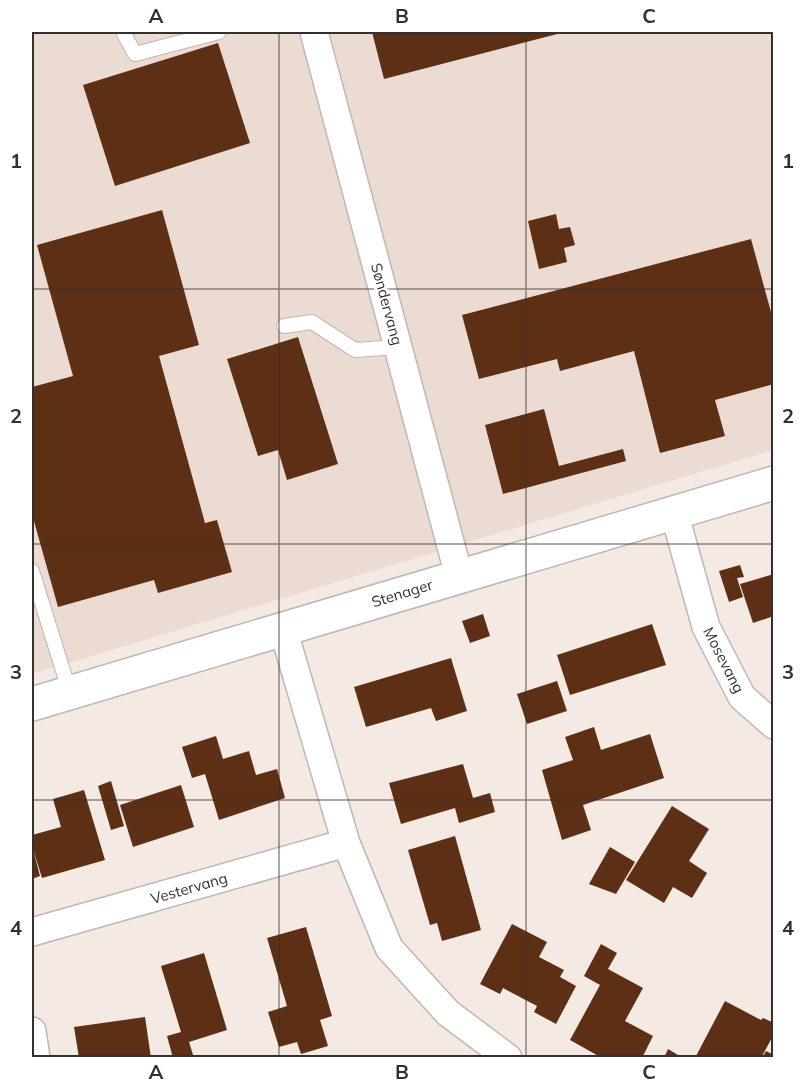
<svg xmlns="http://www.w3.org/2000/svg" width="805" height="1089" viewBox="0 0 805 1089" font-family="Mulish,sans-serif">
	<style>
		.built { fill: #ecdbd2 }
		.building { fill: #5d3015 }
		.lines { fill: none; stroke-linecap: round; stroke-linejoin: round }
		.lane-casing { stroke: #c1b7b1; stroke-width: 16 }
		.street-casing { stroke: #c1b7b1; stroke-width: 30 }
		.secondary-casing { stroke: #c1b7b1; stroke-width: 36 }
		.lane { stroke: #fff; stroke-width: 14 }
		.street { stroke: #fff; stroke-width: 27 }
		.secondary { stroke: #fff; stroke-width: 33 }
		.grid { fill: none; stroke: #34302e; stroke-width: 1.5; stroke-opacity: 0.55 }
		.labels { text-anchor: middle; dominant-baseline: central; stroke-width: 6; stroke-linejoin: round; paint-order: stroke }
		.street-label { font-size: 15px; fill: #34302e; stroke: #fff }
		.neatline { fill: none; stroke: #34302e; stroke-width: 2 }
		.grid-label { font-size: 20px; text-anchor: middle; font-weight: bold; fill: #34302e }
	</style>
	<rect width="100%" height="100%" fill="#f4e9e3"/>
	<path class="built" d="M 32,32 L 773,32 L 773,450 L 32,674 Z"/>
	<path class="building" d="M 372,32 L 565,32 L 384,79 Z
		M 218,43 L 250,143 L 115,186 L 83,85 Z
		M 162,210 L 199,345 L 159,356 L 205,523 L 217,520 L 232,572 L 158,593 L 154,580 L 58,607 L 32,514 L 32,387 L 73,376 L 37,245 Z
		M 556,214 L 559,229 L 570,227 L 575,245 L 564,248 L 567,262 L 539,269 L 528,221 Z
		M 751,239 L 774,323 L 774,384 L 715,400 L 725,436 L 660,453 L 634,351 L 560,371 L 557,359 L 479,379 L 462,315 Z
		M 298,337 L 338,464 L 287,480 L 278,450 L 258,456 L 227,359 Z
		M 544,409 L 559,466 L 623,449 L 626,461 L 503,494 L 485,425 Z
		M 740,565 L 744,577 L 737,578 L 743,597 L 729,602 L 719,571 Z
		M 774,574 L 774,616 L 753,623 L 740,584 Z
		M 483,614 L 490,636 L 470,643 L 462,621 Z
		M 652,624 L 666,665 L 570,695 L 557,655 Z
		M 451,658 L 467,711 L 436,721 L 431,708 L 366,727 L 354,687 Z
		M 557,681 L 567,711 L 527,724 L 517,694 Z
		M 594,727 L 601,750 L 650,734 L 664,778 L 583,805 L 591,830 L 562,840 L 542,770 L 573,760 L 565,737 Z
		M 216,736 L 223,759 L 249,751 L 256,775 L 277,769 L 285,798 L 219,820 L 205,774 L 192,778 L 182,747 Z
		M 463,764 L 473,798 L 490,793 L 495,812 L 459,823 L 455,808 L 401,824 L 389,783 Z
		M 111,781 L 124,826 L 111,830 L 98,786 Z
		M 181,785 L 194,827 L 133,847 L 120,805 Z
		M 84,790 L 105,860 L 42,878 L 33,849 L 40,876 L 32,879 L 32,835 L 61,827 L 53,799 Z
		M 672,806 L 709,829 L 689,861 L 707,873 L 692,898 L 673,887 L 664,903 L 626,880 Z
		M 455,836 L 481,930 L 442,941 L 437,923 L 430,925 L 408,850 Z
		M 610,847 L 635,862 L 616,894 L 589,884 Z
		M 512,924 L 547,942 L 539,957 L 564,970 L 560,977 L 576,986 L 556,1024 L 534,1012 L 537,1006 L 503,988 L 500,994 L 480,984 Z
		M 306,927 L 332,1016 L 320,1020 L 328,1046 L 301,1054 L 297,1042 L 279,1047 L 268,1012 L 287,1006 L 267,938 Z
		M 601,944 L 617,953 L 608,969 L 643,988 L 625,1021 L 653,1036 L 642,1058 L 602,1058 L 570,1040 L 600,985 L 584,976 Z
		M 204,953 L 227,1030 L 189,1042 L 194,1058 L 173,1058 L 167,1036 L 181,1032 L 161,966 Z
		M 725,1001 L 761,1020 L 763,1018 L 774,1023 L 774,1034 L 761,1058 L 695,1058 Z
		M 145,1017 L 151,1058 L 79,1058 L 74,1027 Z
		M 668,1049 L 683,1058 L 664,1058 Z
		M 766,1051 L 774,1055 L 774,1058 L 762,1058 Z"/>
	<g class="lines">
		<g class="lane-casing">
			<path id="lane" d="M 123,32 L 135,54 L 219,32
				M 284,326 L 312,322 L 355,350 L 398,347
				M 32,571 L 70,693"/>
		</g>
		<g class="street-casing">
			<path id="street" d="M 314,32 L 459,576
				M 674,512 L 706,627 L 742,697 L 774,725
				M 283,629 L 346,843 L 389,948 L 448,1013 L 508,1058
				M 32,932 L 346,843
				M 32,1031 L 36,1058"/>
		</g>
		<g class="secondary-casing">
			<path id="secondary" d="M 32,704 L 774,483"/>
		</g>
		<use href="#lane" class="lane"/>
		<use href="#street" class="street"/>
		<use href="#secondary" class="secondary"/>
	</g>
	<path class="grid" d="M 279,32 L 279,1058M 526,32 L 526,1058M 32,289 L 774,289M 32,544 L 774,544M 32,800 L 774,800"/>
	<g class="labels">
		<g class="street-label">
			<text transform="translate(387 304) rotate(75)">Søndervang</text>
			<text transform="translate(402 593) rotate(-17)">Stenager</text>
			<text transform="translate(724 660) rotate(63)">Mosevang</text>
			<text transform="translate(189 888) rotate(-16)">Vestervang</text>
		</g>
	</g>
	<rect width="805" height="1089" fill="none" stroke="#ffffff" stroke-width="66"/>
	<rect x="33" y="33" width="739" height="1023" class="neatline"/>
	<g class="grid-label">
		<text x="156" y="23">A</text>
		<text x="402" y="23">B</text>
		<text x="649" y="23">C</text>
		<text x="16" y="168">1</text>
		<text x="788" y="168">1</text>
		<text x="16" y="423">2</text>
		<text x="788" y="423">2</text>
		<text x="16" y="679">3</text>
		<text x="788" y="679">3</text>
		<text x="16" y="935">4</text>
		<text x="788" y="935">4</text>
		<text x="156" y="1079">A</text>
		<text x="402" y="1079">B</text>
		<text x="649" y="1079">C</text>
	</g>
</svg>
